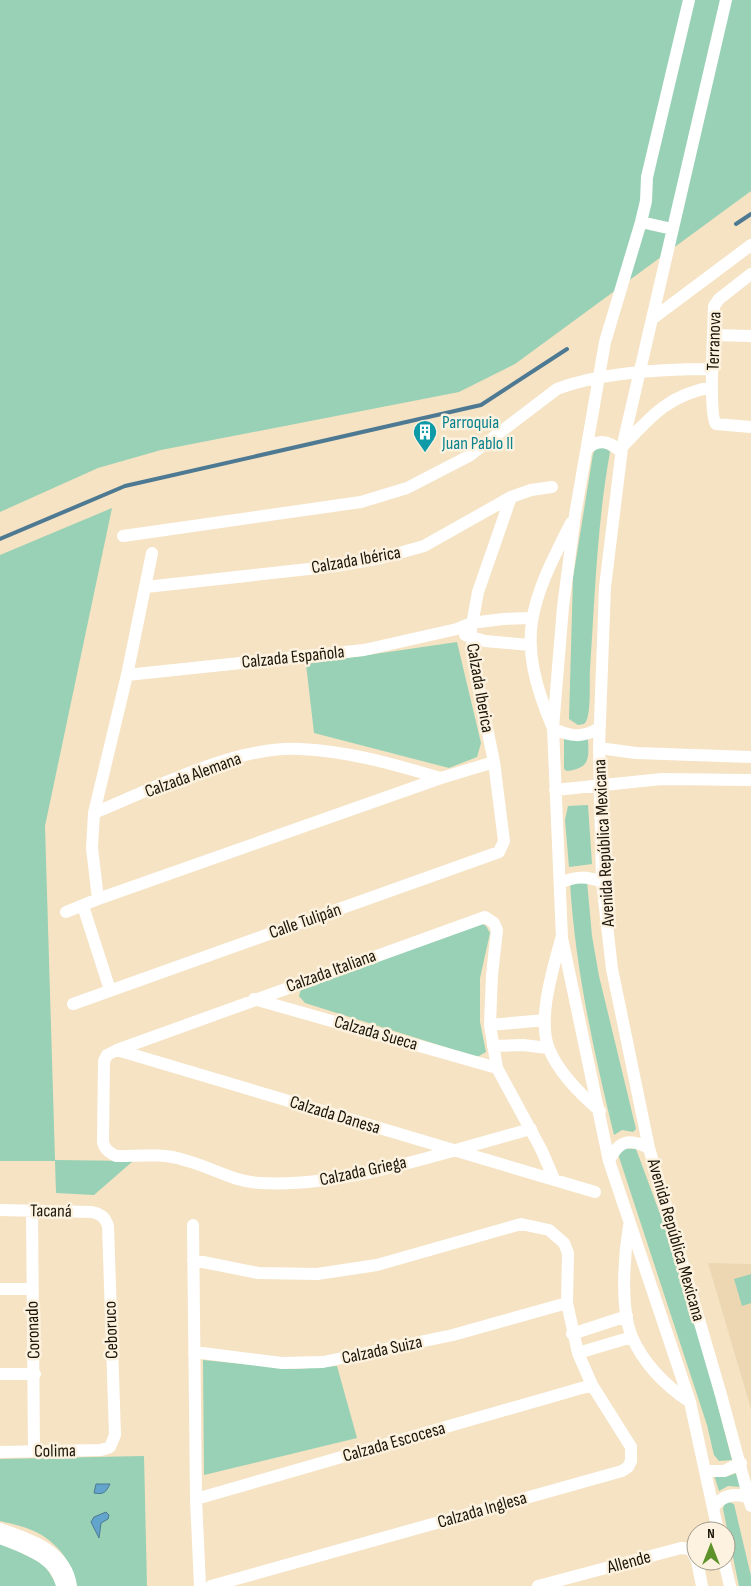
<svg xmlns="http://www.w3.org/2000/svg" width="751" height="1586" viewBox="0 0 751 1586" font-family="'Sofia Sans Condensed',sans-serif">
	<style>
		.built { fill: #ecd7b2 }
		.green { fill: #98d1b5 }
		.water { fill: #63a4cc; stroke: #4d7992 }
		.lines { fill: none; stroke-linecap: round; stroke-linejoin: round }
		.stream { stroke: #4d7992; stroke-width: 4 }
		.minor { stroke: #fff; stroke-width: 12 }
		.labels { text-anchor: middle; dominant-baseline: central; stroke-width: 5; stroke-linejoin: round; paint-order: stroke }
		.street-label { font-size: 18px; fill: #1b150a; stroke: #fcf2df }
		.culture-label { font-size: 18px; fill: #0d838f; stroke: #fcf2df; text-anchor: start }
	</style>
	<rect width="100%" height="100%" fill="#f5e3c4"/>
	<path class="built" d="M 708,1263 L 751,1264 L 751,1409 Z"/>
	<path class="green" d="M 0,0 L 751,0 L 751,191 L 515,364 L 459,392 L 161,450 L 98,468 L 0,512 Z
		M 596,447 L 606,447 L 610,452 C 597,523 595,596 590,669 C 589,681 592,718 584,724 L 578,725 L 569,719 L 573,578 L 593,454 Z
		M 112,508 L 45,826 L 55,1160 L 133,1161 L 94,1195 L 56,1193 L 55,1161 L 0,1161 L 0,555 Z
		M 457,642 L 481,743 L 477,757 L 449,768 L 314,733 L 306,664 Z
		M 564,734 L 588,735 C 588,755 593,768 567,771 L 564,769 Z
		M 588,805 L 592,864 L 569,867 L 565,820 L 568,806 Z
		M 587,881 L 592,936 L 599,976 L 636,1129 L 633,1132 L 622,1130 L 614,1135 C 594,1052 575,968 570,882 Z
		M 479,922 L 486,926 L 490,933 L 480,978 L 480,1022 L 486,1052 L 477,1057 L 305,1003 L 299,996 L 301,989 Z
		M 619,1148 L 636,1149 L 686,1284 L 732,1460 L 719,1461 L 714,1455 L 707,1425 L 618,1154 Z
		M 751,1274 L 751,1303 L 742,1306 L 734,1279 Z
		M 203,1360 L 295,1369 L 337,1366 L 357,1438 L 204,1475 Z
		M 144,1456 L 147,1586 L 76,1586 C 74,1564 57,1543 38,1533 C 27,1527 12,1524 0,1521 L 0,1459 Z
		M 737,1473 L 742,1487 L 728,1486 L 719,1491 L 714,1475 L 725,1477 Z
		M 729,1502 L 734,1504 L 751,1576 L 751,1586 L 739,1586 L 723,1509 L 724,1505 Z
		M 0,1542 L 45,1565 L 57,1586 L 0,1586 Z"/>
	<path class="water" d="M 96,1484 L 110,1484 C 106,1492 104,1495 94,1493 Z
		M 106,1512 L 109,1515 L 108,1519 L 101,1523 L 99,1538 L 91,1522 L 94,1517 Z"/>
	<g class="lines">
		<path class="stream" d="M 736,224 L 751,214
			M 0,539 L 125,486 L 481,405 L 567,349"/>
		<path class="minor" d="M 689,0 L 647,177 L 646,201 L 641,222 L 605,342 L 575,515 L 563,607 L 553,728 L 562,938 L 609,1161 L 690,1402 L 718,1531
			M 726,0 L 622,448 L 605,587 L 599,748 L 602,882 L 612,969 L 649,1148 L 721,1395 L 751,1506
			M 641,222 L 672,229
			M 751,274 L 719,299 L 714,306 C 714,324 708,414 716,424 L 751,427
			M 652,319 L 751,245
			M 713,335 L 751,336
			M 623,446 C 652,415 669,395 712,387
			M 588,448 C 600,438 611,442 621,452
			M 123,536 L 361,502 L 407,488 L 469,456 L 557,389 C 601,372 665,369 713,369
			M 146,587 L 336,566 L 381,558 L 424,546 L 511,497 L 531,490 L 552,487
			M 465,635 L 485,641 L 529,645
			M 127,675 L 364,650 L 457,629 L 471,623 L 503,619 L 531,618
			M 552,726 C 515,638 529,605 571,523
			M 553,728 C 570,737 583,738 599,728
			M 599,748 L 636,753 L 751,757
			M 555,790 L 662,779 L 751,780
			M 94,813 C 155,788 234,746 300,749 C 349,751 395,765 441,778
			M 560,883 C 576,876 586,876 602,882
			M 98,899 L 92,848 L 94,813 L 127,675 L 152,553
			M 83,906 L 110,990
			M 66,912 L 98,899 L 441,778 L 494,762
			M 561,939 C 553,969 537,1019 549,1049 C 559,1073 580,1094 600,1111
			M 254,999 L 497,1068
			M 73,1004 L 499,852 L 504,841 L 494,762 L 474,664 L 471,630 L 478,592 L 511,497
			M 490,1025 L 545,1020
			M 493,1046 L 523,1045 L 548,1048
			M 117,1050 L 595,1192
			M 531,1129 C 447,1151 347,1188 260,1183 C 234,1182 209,1166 184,1160 C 163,1153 138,1156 116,1156 C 109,1152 105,1150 103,1142 L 104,1061 L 107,1055 L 117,1050 L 485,917 L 494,923 L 497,930 L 492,975 L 490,1025 L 497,1068 L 541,1149 L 554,1179
			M 609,1161 C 619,1140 629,1138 649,1148
			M 0,1210 L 92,1212 C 101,1214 105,1217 108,1226 L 115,1435 L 110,1447 L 101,1450 L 0,1452
			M 32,1210 L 34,1451
			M 193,1225 L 196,1499 L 200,1586
			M 629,1226 C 624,1256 620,1308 632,1337 C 644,1364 666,1386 690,1402
			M 193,1260 L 258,1273 L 317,1274 L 377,1265 L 521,1224 L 549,1230 L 564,1243 L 568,1253 L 567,1303 L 578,1353 L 592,1385 L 631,1447 L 631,1461 L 628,1467 L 622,1471 L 211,1586
			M 0,1289 L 32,1289
			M 572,1334 L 627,1316
			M 194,1352 L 282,1363 L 323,1362 L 453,1335 L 567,1303
			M 578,1353 L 632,1337
			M 0,1374 L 35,1374
			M 705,1471 L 724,1471 L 741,1463
			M 196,1499 L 592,1385
			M 713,1508 C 722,1495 734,1492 749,1498
			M 0,1529 C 29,1539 66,1550 71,1586
			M 0,1538 C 23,1547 57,1557 62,1586
			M 697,1561 L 702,1586
			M 724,1561 L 730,1586
			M 538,1586 L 681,1548 L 691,1549 L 696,1559"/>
	</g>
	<defs>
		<g id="building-pin" transform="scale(1.25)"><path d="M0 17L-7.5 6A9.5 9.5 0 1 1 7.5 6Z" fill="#0f9aa8" stroke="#fcf2df"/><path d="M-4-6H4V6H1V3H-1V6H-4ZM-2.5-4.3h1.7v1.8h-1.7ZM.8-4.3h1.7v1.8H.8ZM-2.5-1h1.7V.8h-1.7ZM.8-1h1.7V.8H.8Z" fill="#fff"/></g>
	</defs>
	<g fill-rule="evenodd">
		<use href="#building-pin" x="425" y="432"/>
	</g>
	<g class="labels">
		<g class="street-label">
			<text transform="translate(714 341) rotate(-88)">Terranova</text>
			<text transform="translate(356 560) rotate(-10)">Calzada Ibérica</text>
			<text transform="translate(293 657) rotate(-6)">Calzada Española</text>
			<text transform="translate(480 688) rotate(80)">Calzada Iberica</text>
			<text transform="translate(193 775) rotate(-20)">Calzada Alemana</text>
			<text transform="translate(604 843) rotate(-93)">Avenida República Mexicana</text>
			<text transform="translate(305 921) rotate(-19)">Calle Tulipán</text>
			<text transform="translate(331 971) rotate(-20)">Calzada Italiana</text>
			<text transform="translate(376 1033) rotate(16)">Calzada Sueca</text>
			<text transform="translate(335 1115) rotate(17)">Calzada Danesa</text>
			<text transform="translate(363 1171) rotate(-12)">Calzada Griega</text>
			<text transform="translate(51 1211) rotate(1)">Tacaná</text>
			<text transform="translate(676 1240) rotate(74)">Avenida República Mexicana</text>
			<text transform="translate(33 1330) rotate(-92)">Coronado</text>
			<text transform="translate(111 1330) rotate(-92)">Ceboruco</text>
			<text transform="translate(382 1350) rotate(-12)">Calzada Suiza</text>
			<text transform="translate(394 1442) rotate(-16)">Calzada Escocesa</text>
			<text transform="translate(55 1451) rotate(-1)">Colima</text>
			<text transform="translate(482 1510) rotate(-16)">Calzada Inglesa</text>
			<text transform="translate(629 1562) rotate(-15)">Allende</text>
		</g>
		<g class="culture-label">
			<text x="442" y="422">Parroquia<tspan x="442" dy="21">Juan Pablo II</tspan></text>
		</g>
	</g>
	<g transform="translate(711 1546)"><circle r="24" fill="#fcf2df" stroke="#a29a8a"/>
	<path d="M0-4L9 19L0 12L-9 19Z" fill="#5d9129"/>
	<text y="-8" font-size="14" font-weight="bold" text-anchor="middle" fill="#1b150a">N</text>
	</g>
</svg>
